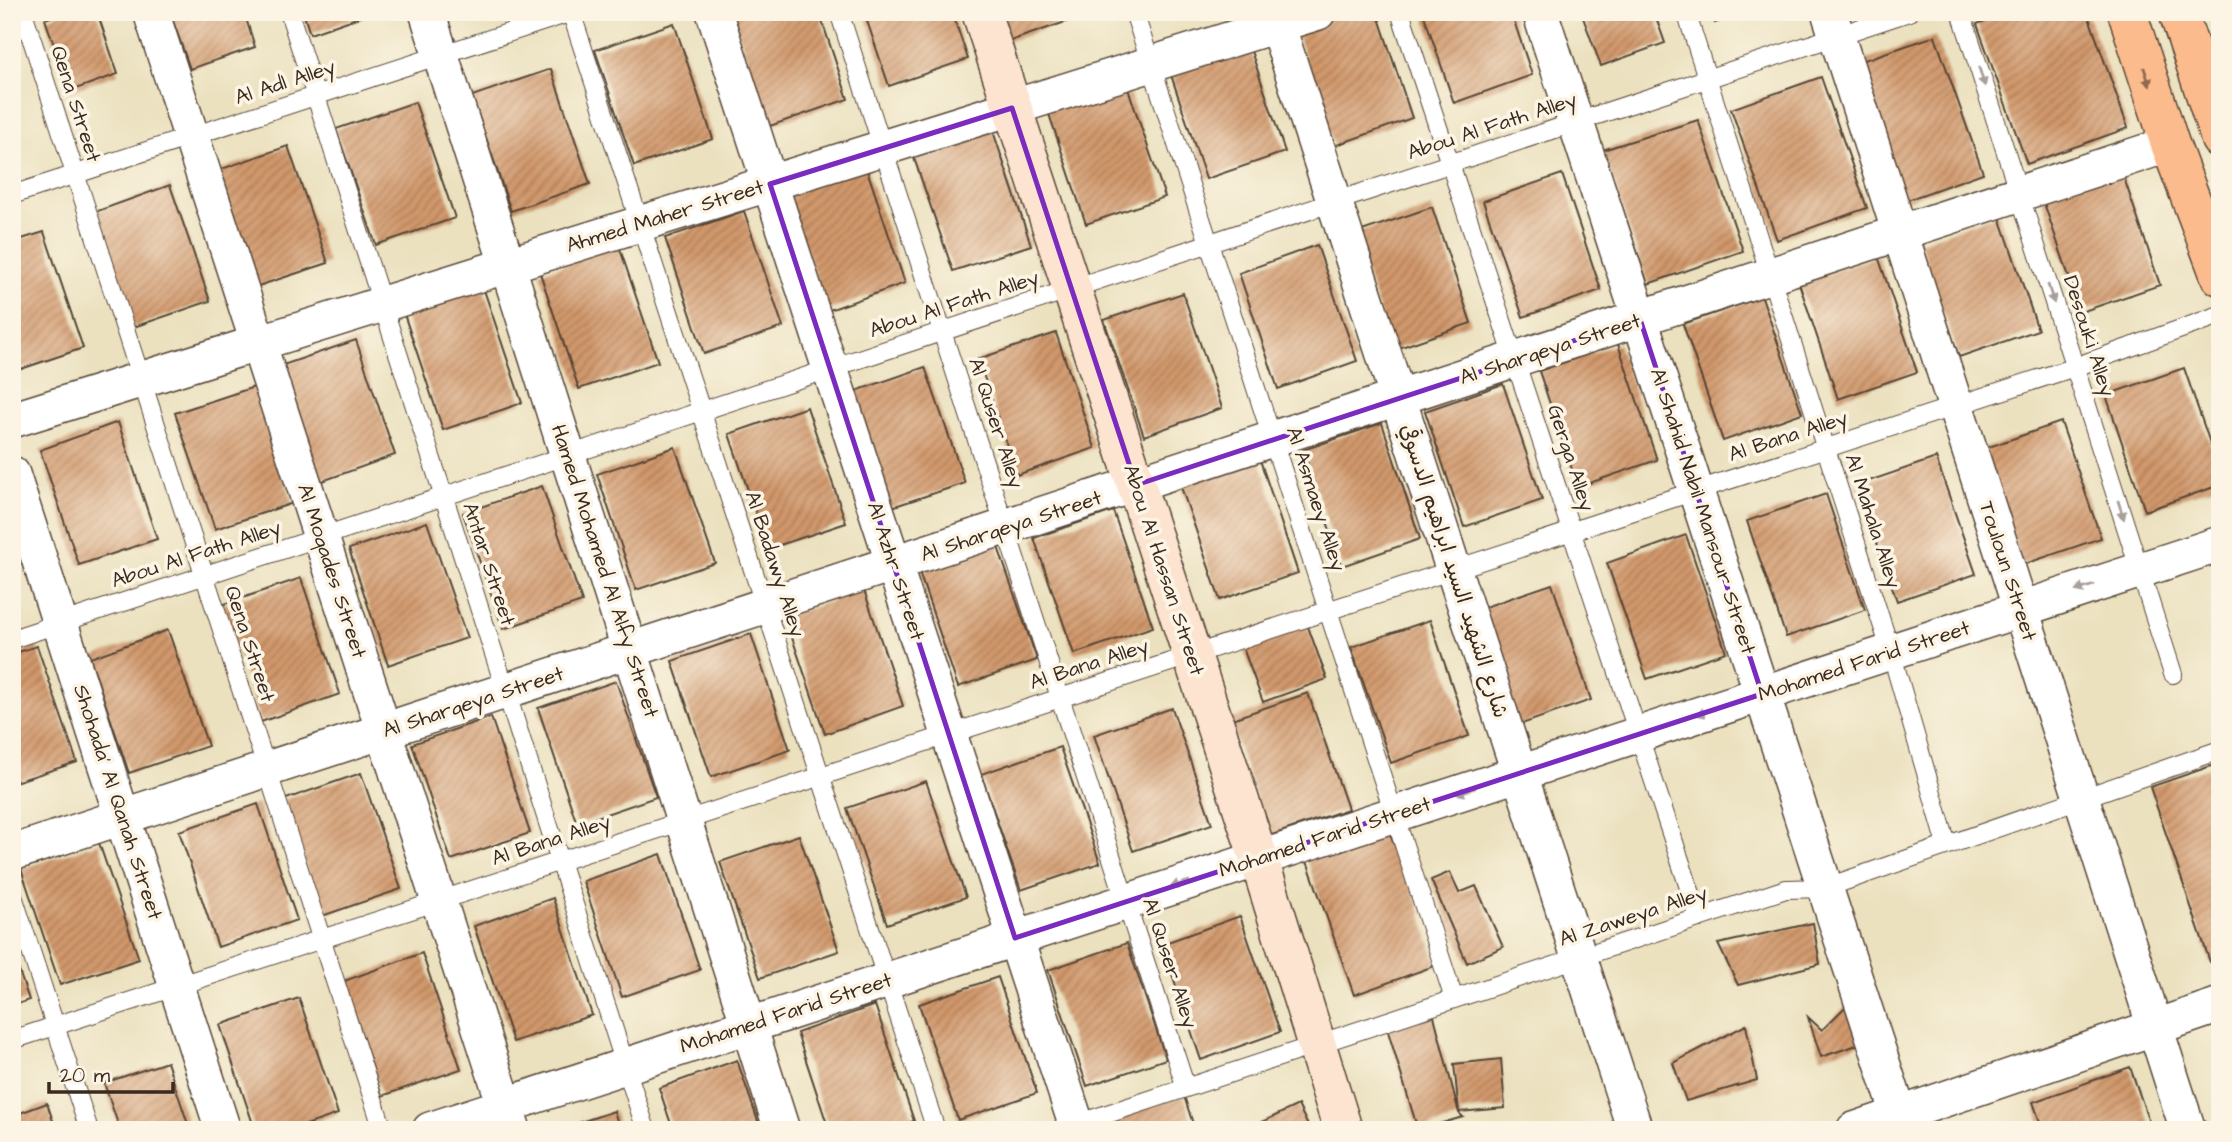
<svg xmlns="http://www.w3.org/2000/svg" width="2232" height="1142" viewBox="0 0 2232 1142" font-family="'Architects Daughter','Playpen Sans Arabic',sans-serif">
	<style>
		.building { fill: url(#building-hatch) }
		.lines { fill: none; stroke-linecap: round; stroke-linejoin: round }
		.lane-casing { stroke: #554536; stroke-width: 20 }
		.street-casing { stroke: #554536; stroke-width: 38 }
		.secondary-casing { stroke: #554536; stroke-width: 41 }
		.highway-casing { stroke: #554536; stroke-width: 41 }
		.lane { stroke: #fff; stroke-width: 18 }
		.street { stroke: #fff; stroke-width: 35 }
		.secondary { stroke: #fde4d1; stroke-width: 38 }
		.highway { stroke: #fbbb8d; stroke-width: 38 }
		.oneway { fill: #a79f9a }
		.oneway2 { fill: #916b50 }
		.marked { fill: none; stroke: #7b2cbf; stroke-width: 5; stroke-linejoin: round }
		.labels { text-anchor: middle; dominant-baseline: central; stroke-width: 7; stroke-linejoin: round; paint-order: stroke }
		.street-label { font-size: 21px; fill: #3b2a1e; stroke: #fcf5e5 }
	</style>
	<defs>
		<pattern id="building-hatch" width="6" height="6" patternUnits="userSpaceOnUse" patternTransform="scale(1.75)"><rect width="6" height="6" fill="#d1986c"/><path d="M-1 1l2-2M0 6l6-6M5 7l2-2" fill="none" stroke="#ab7c58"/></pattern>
	</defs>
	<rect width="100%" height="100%" fill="#fcf5e5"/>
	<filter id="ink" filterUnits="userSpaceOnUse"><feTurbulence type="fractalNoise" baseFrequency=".0143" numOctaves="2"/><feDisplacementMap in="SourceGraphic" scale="14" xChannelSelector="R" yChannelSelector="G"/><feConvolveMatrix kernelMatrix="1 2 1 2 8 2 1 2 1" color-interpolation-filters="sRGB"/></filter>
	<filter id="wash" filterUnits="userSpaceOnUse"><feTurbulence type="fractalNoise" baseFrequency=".00686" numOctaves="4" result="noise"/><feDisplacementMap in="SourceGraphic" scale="28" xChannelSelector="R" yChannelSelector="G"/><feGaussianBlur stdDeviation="1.57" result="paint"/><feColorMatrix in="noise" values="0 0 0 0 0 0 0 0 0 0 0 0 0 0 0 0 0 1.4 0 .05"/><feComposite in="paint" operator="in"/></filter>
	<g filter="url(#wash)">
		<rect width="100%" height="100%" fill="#ebe1bf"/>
		<g id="blocks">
			<path class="building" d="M 65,12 L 97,12 L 118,74 L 70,91 L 45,19 Z
				M 170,12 L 244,12 L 255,47 L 190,69 Z
				M 303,12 L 371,12 L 371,13 L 310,34 Z
				M 731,12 L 819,12 L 848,99 L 770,126 Z
				M 864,12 L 952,12 L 968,59 L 889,86 Z
				M 994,12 L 1082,12 L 1083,16 L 1004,43 Z
				M 1345,12 L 1377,12 L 1412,118 L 1334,146 L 1295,29 Z
				M 1423,12 L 1511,12 L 1532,75 L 1454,103 Z
				M 1581,12 L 1654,12 L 1665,43 L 1601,66 Z
				M 1711,12 L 1741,12 L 1715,23 Z
				M 2008,12 L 2087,12 L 2128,128 L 2027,164 L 1977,24 Z
				M 674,23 L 713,139 L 634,166 L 595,50 Z
				M 1246,36 L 1285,152 L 1206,179 L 1167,63 Z
				M 1935,36 L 1983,173 L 1899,203 L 1849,65 Z
				M 551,69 L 590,184 L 511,211 L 472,96 Z
				M 1821,77 L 1867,208 L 1777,240 L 1731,109 Z
				M 1125,80 L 1165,197 L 1086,224 L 1047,108 Z
				M 12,87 L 20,107 L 12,109 Z
				M 415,102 L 455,218 L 376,245 L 336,129 Z
				M 1698,120 L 1743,251 L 1648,284 L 1603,150 Z
				M 992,128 L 1031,245 L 953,271 L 913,155 Z
				M 288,146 L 328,263 L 249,289 L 210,173 Z
				M 866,167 L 905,283 L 827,311 L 787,194 Z
				M 2121,169 L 2160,285 L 2081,312 L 2042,197 Z
				M 1562,174 L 1601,290 L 1523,317 L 1483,201 Z
				M 170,185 L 210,301 L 131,328 L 92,213 Z
				M 1432,207 L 1471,323 L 1393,350 L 1353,234 Z
				M 744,211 L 783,327 L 704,354 L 665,238 Z
				M 1999,214 L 2038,330 L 1959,357 L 1920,242 Z
				M 44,232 L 83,348 L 12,372 L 12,242 Z
				M 1317,245 L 1357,361 L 1278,389 L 1239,273 Z
				M 619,246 L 658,362 L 579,389 L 540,273 Z
				M 1878,256 L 1917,372 L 1838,399 L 1799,283 Z
				M 483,287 L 522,403 L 443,430 L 404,314 Z
				M 1183,293 L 1222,408 L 1144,436 L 1104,320 Z
				M 1762,297 L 1802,413 L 1723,441 L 1683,324 Z
				M 1056,333 L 1095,448 L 1017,475 L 978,359 Z
				M 356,340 L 395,455 L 317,483 L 277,367 Z
				M 1618,344 L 1657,460 L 1578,487 L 1539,371 Z
				M 925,367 L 965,483 L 886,509 L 847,394 Z
				M 2184,368 L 2220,472 L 2220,485 L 2145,511 L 2106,395 Z
				M 1503,384 L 1542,500 L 1464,527 L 1425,411 Z
				M 254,387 L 293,503 L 215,529 L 175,413 Z
				M 807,407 L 846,523 L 768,549 L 729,434 Z
				M 118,422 L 157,539 L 79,565 L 40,450 Z
				M 2061,422 L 2101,538 L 2022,565 L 1983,449 Z
				M 1382,423 L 1420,539 L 1342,566 L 1303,450 Z
				M 675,447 L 715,563 L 636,590 L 597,474 Z
				M 1259,457 L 1298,573 L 1220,600 L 1180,484 Z
				M 1936,458 L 1976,574 L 1897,601 L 1857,485 Z
				M 542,486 L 582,602 L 503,629 L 463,513 Z
				M 1826,494 L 1865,610 L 1786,637 L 1747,521 Z
				M 1113,511 L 1153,627 L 1074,654 L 1034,538 Z
				M 427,522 L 467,638 L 388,665 L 349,549 Z
				M 1686,535 L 1726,652 L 1647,679 L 1607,563 Z
				M 997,544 L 1037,660 L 958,687 L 919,572 Z
				M 301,578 L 340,694 L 261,722 L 222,605 Z
				M 1552,584 L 1591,700 L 1513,727 L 1473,611 Z
				M 864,590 L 903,706 L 825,734 L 785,617 Z
				M 1430,620 L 1469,736 L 1391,763 L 1351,647 Z
				M 1307,624 L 1327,679 L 1263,702 L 1243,648 Z
				M 168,630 L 208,746 L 129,773 L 90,658 Z
				M 751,634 L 790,750 L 711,777 L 672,661 Z
				M 37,646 L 77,762 L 12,783 L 12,654 Z
				M 616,681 L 656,797 L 577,824 L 538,708 Z
				M 1308,693 L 1348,809 L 1269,836 L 1229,720 Z
				M 1172,708 L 1212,824 L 1133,851 L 1094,735 Z
				M 491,717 L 530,833 L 451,860 L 412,744 Z
				M 1060,747 L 1100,863 L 1021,890 L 981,774 Z
				M 2220,763 L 2220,958 L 2210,962 L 2150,787 Z
				M 361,773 L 401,889 L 322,916 L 283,800 Z
				M 926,781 L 966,897 L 887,924 L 847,808 Z
				M 258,804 L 297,920 L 218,947 L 179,831 Z
				M 1389,831 L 1420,909 L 1437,965 L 1354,995 L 1307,861 Z
				M 799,835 L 839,951 L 760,978 L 720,862 Z
				M 99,843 L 139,959 L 60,985 L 21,869 Z
				M 661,854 L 700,970 L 622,997 L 583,881 Z
				M 1450,872 L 1459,893 L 1476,886 L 1503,947 L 1467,963 L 1431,880 Z
				M 553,898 L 592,1015 L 513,1042 L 474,926 Z
				M 1240,916 L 1280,1032 L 1201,1060 L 1162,944 Z
				M 1813,923 L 1820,964 L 1738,985 L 1718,944 Z
				M 1127,943 L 1166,1059 L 1087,1086 L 1048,970 Z
				M 12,951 L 29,1000 L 12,1006 Z
				M 422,953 L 461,1069 L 382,1096 L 344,981 Z
				M 998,977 L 1037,1093 L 958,1120 L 919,1004 Z
				M 299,998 L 338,1114 L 292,1130 L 255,1130 L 220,1025 Z
				M 1852,1000 L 1866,1042 L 1821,1057 L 1808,1017 L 1822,1030 Z
				M 875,1005 L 914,1121 L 889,1130 L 829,1130 L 797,1033 Z
				M 1434,1016 L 1459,1113 L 1463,1117 L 1418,1130 L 1387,1028 Z
				M 1746,1025 L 1757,1080 L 1686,1101 L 1673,1063 Z
				M 1501,1059 L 1505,1108 L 1459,1112 L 1454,1064 Z
				M 737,1060 L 761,1130 L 673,1130 L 659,1088 Z
				M 167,1062 L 190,1130 L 120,1130 L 104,1083 Z
				M 2130,1067 L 2152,1130 L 2043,1130 L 2033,1102 Z
				M 1184,1096 L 1195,1130 L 1119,1130 L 1115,1118 Z
				M 47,1103 L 56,1130 L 12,1130 L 12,1116 Z
				M 1298,1105 L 1310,1130 L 1264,1130 L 1260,1123 Z
				M 614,1111 L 620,1130 L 560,1130 L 560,1129 Z"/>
		</g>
	</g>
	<g filter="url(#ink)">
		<use href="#blocks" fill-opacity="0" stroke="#554536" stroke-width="2"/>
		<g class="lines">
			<g class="lane-casing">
				<path id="lane" d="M 23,12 L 383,1130
					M 289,12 L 646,1130
					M 571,12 L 936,1130
					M 839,12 L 1186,1088
					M 1134,12 L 1454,999
					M 1400,12 L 1699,918
					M 1686,12 L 1891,652 L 1947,845
					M 1961,12 L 2173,674
					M 12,195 L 572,12
					M 12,639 L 1909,12
					M 12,893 L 89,1130
					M 12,1040 L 2075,367 L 2220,315
					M 1059,1130 L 1786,889 L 1825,888 L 2220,750"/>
			</g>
			<g class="street-casing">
				<path id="street" d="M 151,12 L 513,1130
					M 427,12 L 782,1130
					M 714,12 L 1078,1130
					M 1273,12 L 1635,1130
					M 1540,12 L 1904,1130
					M 1829,12 L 2188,1130
					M 12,420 L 1318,12
					M 12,474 L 223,1130
					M 12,853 L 2170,144
					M 430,1130 L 2220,544
					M 1854,1130 L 2220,1005"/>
			</g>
			<g class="secondary-casing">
				<path id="secondary" d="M 981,12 L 1259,859 L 1343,1130"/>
			</g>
			<g class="highway-casing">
				<path id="highway" d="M 2127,12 L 2170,144 L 2220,276
					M 2178,12 L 2220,139"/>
			</g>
			<use href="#lane" class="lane"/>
			<use href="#street" class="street"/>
			<use href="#secondary" class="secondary"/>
			<use href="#highway" class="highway"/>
		</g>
		<defs><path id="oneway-solid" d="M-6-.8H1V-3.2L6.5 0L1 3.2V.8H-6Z" transform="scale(1.75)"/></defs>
		<g class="oneway">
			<use href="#oneway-solid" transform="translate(1982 77) rotate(72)"/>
			<use href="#oneway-solid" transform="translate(2051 294) rotate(72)"/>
			<use href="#oneway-solid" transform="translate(2121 510) rotate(72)"/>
			<use href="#oneway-solid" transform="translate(2085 588) rotate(162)"/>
			<use href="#oneway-solid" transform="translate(1706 712) rotate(162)"/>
			<use href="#oneway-solid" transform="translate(1466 791) rotate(162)"/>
			<use href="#oneway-solid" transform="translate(1180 884) rotate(162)"/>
		</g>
		<use class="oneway2" href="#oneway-solid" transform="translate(2147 77) rotate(72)"/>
	</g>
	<path class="marked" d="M 1012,108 L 1136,485 L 1640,319 L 1762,694 L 1015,938 L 770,184 Z"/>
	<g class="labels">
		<g class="street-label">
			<text transform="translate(285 82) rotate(-18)">Al Adl Alley</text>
			<text transform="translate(76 104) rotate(72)">Qena Street</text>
			<text transform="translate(1492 126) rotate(-18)">Abou Al Fath Alley</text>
			<text transform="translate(665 216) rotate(-17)">Ahmed Maher Street</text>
			<text transform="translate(954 304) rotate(-18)">Abou Al Fath Alley</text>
			<text transform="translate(2089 336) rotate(72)">Desouki Alley</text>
			<text transform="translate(1550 349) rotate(-18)">Al Sharqeya Street</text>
			<text transform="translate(996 423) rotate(72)">Al Quser Alley</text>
			<text transform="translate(1788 436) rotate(-18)">Al Bana Alley</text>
			<text transform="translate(1571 458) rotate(72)">Gerga Alley</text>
			<text transform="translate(1316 499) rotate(72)">Al Asmaey Alley</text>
			<text transform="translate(1703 511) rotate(72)">Al Shahid Nabil Mansour Street</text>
			<text transform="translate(1873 521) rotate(72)">Al Mahala Alley</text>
			<text transform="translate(1011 526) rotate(-18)">Al Sharqeya Street</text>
			<text transform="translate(196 554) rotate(-18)">Abou Al Fath Alley</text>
			<text transform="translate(489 564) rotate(72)">Antar Street</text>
			<text transform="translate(775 564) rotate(72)">Al Badawy Alley</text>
			<text transform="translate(1164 570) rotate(72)">Abou Al Hassan Street</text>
			<text transform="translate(332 571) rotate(72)">Al Moqades Street</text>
			<text transform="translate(605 571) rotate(72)">Hamed Mohamed Al Alfy Street</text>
			<text transform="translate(896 571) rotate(72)">Al Azhr Street</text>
			<text transform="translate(1454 571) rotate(72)">شارع الشهيد السيد ابراهيم الدسوقي</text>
			<text transform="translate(2008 571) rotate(72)">Touloun Street</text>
			<text transform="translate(250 644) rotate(72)">Qena Street</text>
			<text transform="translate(1864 661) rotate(-18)">Mohamed Farid Street</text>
			<text transform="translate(1089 664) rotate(-18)">Al Bana Alley</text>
			<text transform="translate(473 702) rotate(-18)">Al Sharqeya Street</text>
			<text transform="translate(118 802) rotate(72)">Shohada' Al Qanah Street</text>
			<text transform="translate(1325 837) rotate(-18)">Mohamed Farid Street</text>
			<text transform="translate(551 840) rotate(-18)">Al Bana Alley</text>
			<text transform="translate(1633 916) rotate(-18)">Al Zaweya Alley</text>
			<text transform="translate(1170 963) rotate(72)">Al Quser Alley</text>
			<text transform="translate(786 1013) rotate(-18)">Mohamed Farid Street</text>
		</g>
	</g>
	<rect width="2232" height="1142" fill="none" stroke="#fcf5e5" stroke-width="42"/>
	<path d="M49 1082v10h124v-10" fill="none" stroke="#3b2a1e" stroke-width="3.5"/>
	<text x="60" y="1082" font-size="21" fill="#3b2a1e" stroke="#fcf5e5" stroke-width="5" paint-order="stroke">20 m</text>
</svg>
